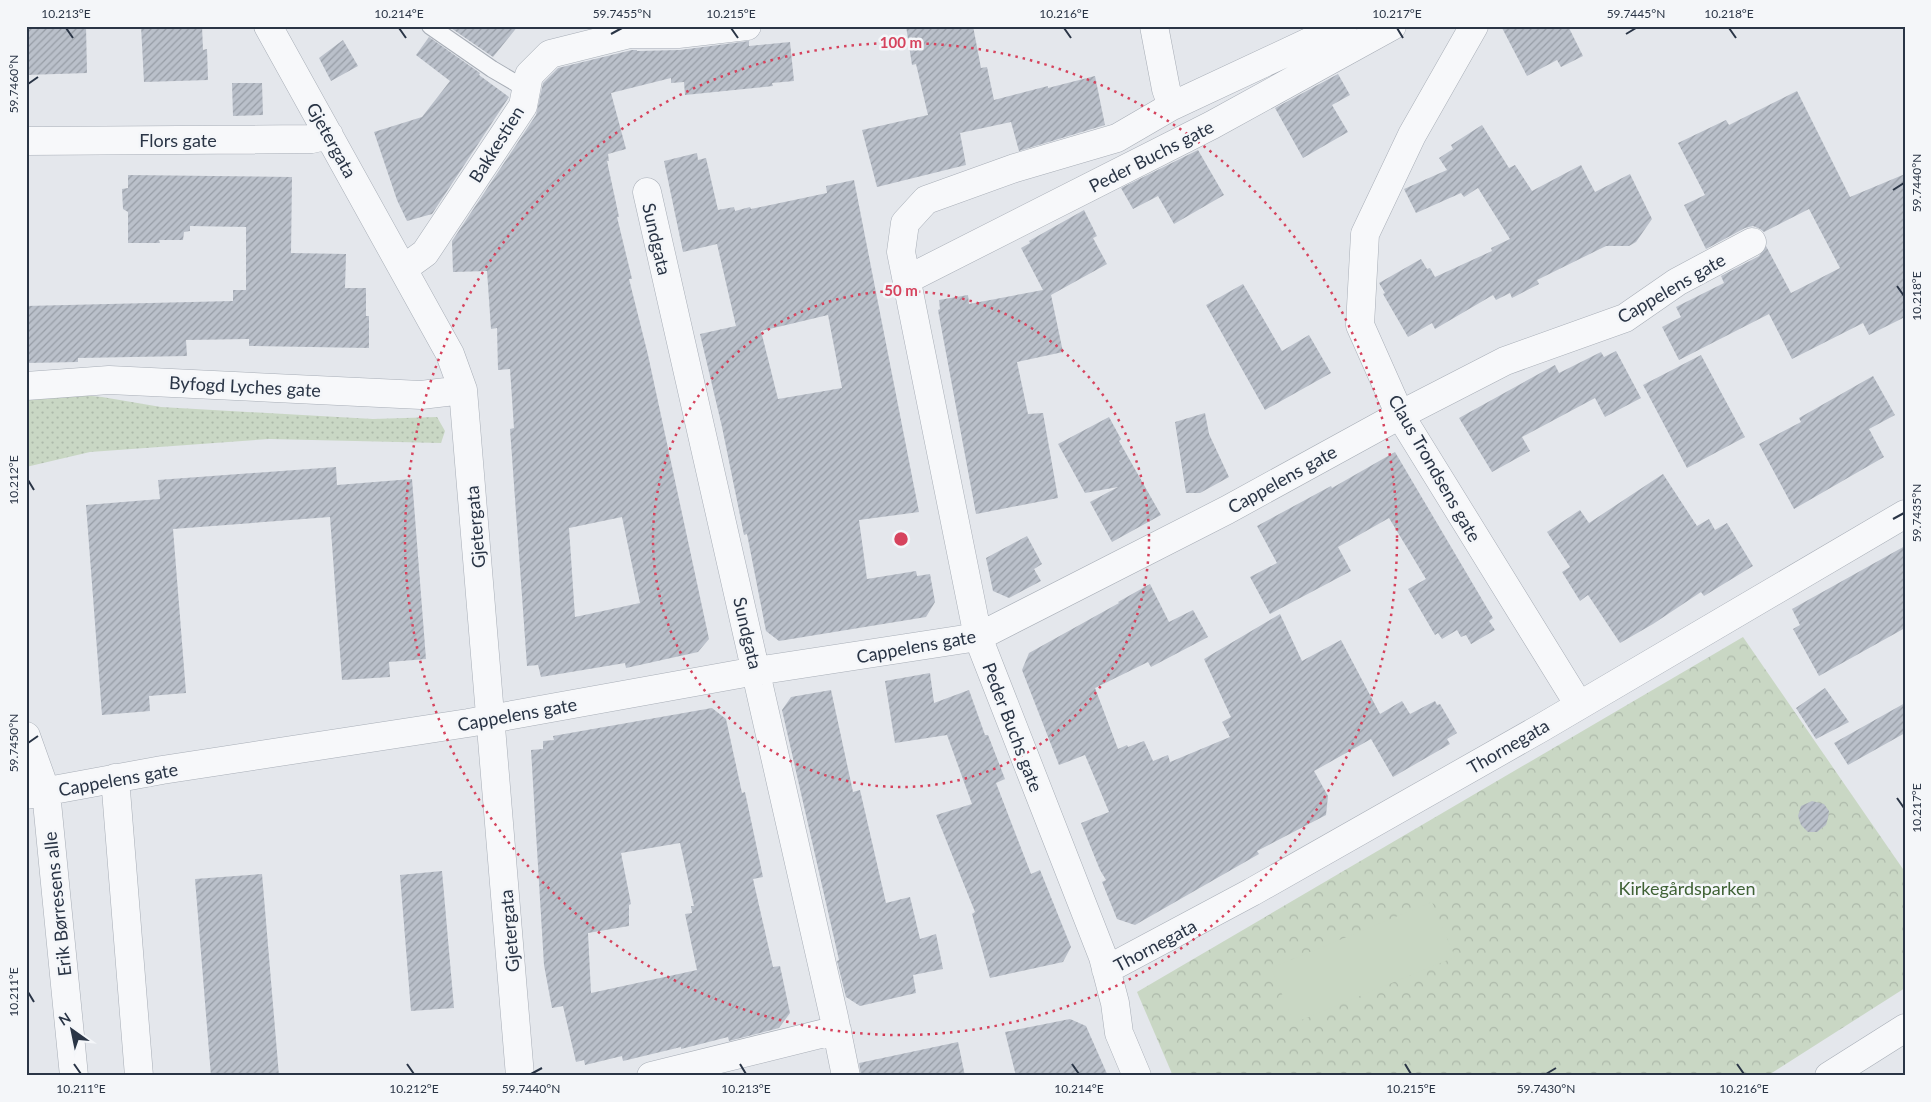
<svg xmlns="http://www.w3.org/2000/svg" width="1931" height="1102" viewBox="0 0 1931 1102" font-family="Lato,sans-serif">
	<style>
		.grass { fill: url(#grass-dots) }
		.park { fill: url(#park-crowns) }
		.pitch { fill: #c9d7c4 }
		.building { fill: url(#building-hatch); fill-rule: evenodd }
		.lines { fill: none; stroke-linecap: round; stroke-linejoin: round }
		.service-casing { stroke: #a8aeb7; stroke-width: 18 }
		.minor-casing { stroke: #a8aeb7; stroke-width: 29 }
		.tertiary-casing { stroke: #a8aeb7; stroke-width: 29 }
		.service { stroke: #f7f8fa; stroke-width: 16 }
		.minor { stroke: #f7f8fa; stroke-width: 28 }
		.tertiary { stroke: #f7f8fa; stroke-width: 28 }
		.ticks { fill: none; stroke: #2a3546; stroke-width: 2 }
		.ring { fill: none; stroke: #d6435d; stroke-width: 2.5; stroke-dasharray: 2.5 5 }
		.labels { text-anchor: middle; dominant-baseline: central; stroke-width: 5; stroke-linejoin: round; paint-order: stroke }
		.street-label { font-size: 18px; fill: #2a3546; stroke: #f4f6f9 }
		.park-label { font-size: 18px; fill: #406236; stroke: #f4f6f9 }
		.centre { fill: #d6435d; stroke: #f4f6f9; stroke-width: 2.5 }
		.ring-label { font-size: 15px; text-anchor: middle; font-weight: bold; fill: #d6435d; stroke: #f4f6f9; stroke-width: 5; stroke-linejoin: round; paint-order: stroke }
		.neatline { fill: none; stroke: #2a3546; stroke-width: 2 }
		.ticks-label { font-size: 12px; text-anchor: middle; fill: #2a3546 }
	</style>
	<defs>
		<pattern id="grass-dots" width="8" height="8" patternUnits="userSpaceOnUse" patternTransform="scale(1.25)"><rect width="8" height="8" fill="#c9d7c4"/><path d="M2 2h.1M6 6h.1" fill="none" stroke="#adb9aa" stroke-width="1.8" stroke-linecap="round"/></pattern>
		<pattern id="park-crowns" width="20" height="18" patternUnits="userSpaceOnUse" patternTransform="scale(1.25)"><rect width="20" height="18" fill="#c9d7c4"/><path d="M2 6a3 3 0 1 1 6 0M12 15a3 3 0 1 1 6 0" fill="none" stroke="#adb9aa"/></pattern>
		<pattern id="building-hatch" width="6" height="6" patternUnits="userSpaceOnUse" patternTransform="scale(1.25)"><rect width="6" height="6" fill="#bac0ca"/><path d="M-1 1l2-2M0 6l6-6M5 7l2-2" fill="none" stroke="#979da6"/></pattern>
	</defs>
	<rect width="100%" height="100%" fill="#e4e7ec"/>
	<path class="grass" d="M 51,392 L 102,397 L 161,407 L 373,419 L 437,417 L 445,431 L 441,443 L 269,439 L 90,452 L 26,467 L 26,394 Z"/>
	<path class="park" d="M 1743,637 L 1905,872 L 1905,988 L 1767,1076 L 1173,1076 L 1137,992 Z"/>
	<path class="pitch" d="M 1432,902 L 1455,957 L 1294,1023 L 1271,968 Z"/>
	<path class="building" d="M 26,26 L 86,26 L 87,73 L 26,75 Z
		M 141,26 L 202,26 L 203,50 L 207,49 L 208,80 L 144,82 Z
		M 448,26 L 518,26 L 493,57 Z
		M 906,26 L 973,26 L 981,68 L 987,67 L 994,100 L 1048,86 L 1048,88 L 1095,76 L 1105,125 L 1019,151 L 1011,122 L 960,133 L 966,165 L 877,187 L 862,130 L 928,115 L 916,64 L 912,65 Z
		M 1501,26 L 1568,26 L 1583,56 L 1561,67 L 1557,60 L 1527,76 Z
		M 429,37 L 480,73 L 479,75 L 509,97 L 432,214 L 407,221 L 397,200 L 374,132 L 422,117 L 450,81 L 416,55 Z
		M 343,40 L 358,66 L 331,81 L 319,58 Z
		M 749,41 L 749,46 L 790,42 L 794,81 L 772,83 L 773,86 L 685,95 L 684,82 L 671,83 L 671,78 L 611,93 L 626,149 L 608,154 L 609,161 L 607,161 L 619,217 L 617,217 L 632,279 L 629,279 L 648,355 L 709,639 L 698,652 L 626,668 L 625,663 L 541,677 L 538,665 L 527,666 L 510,429 L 514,428 L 510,369 L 498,370 L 497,328 L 491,329 L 487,271 L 453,272 L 452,241 L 536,115 L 543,83 L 558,68 L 632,50 L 637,50 L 637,51 L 680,50 ZM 622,517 L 640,603 L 575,617 L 569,528 Z
		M 1338,74 L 1350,95 L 1332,105 L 1348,132 L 1303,158 L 1275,108 Z
		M 232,83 L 262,83 L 263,115 L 233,116 Z
		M 1797,91 L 1850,197 L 1905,174 L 1905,317 L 1869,335 L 1863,323 L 1792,359 L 1769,314 L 1679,360 L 1662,327 L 1681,317 L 1676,307 L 1724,283 L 1721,276 L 1759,256 L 1766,246 L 1791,293 L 1840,268 L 1809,209 L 1764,232 L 1760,229 L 1753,226 L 1745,228 L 1706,249 L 1684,205 L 1705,195 L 1678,143 L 1726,120 L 1729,125 Z
		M 1482,125 L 1509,168 L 1515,165 L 1532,191 L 1581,165 L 1595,192 L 1630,174 L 1652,219 L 1636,242 L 1629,246 L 1606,246 L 1537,280 L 1539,284 L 1512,298 L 1510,293 L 1496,300 L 1493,295 L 1435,329 L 1432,323 L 1408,337 L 1383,294 L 1385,293 L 1379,283 L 1421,259 L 1427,269 L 1430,268 L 1435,277 L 1492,251 L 1491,248 L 1510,239 L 1478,188 L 1464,197 L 1461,193 L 1416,213 L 1404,189 L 1447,170 L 1439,158 L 1453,149 L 1451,145 Z
		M 1198,150 L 1224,195 L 1174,224 L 1158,196 L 1133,209 L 1121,188 Z
		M 697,153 L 698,160 L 706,158 L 718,210 L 734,207 L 735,211 L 750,207 L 751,209 L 827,193 L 826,186 L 854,180 L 919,512 L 859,520 L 867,579 L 916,571 L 917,576 L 930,574 L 935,602 L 926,617 L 779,641 L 766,631 L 747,534 L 744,535 L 722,427 L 700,334 L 736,326 L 717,244 L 683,252 L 664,161 ZM 828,315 L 842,388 L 778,399 L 761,331 Z
		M 128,175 L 292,177 L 291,253 L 346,254 L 345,288 L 366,288 L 366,316 L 369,316 L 369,348 L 249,346 L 249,339 L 186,340 L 187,356 L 78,358 L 78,362 L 26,363 L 26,306 L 233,301 L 233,290 L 246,290 L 246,227 L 190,226 L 190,231 L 184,232 L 183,240 L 159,240 L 160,243 L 128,243 L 128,212 L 123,209 L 122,189 L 128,188 Z
		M 1084,210 L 1097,236 L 1093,238 L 1107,264 L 1051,295 L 1063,352 L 1017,362 L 1028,414 L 1043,413 L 1058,498 L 976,514 L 938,310 L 940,309 L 939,300 L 968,295 L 969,304 L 1043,290 L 1021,248 L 1030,243 L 1029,241 Z
		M 1243,284 L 1282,351 L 1309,335 L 1331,373 L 1265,410 L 1206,305 Z
		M 1616,351 L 1641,398 L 1605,417 L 1595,398 L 1522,437 L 1530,451 L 1492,472 L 1459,418 L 1555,365 L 1559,373 L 1601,352 L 1604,357 Z
		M 1701,355 L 1745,437 L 1687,468 L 1643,385 Z
		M 1873,376 L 1895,415 L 1869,429 L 1884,457 L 1794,509 L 1759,444 L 1801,422 L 1799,418 Z
		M 1205,413 L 1209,434 L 1229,477 L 1200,493 L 1186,493 L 1175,422 Z
		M 1109,417 L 1121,439 L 1119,441 L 1161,515 L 1112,542 L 1090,502 L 1118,487 L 1085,493 L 1058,444 Z
		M 1395,452 L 1493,618 L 1489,621 L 1495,630 L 1471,644 L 1466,635 L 1461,637 L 1457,630 L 1442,639 L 1438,633 L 1435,635 L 1408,589 L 1426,579 L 1389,518 L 1338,547 L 1351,571 L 1270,614 L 1250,577 L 1277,563 L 1257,526 L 1331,486 L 1332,488 Z
		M 336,467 L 337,485 L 412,479 L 426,659 L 389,662 L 390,677 L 342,680 L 330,517 L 173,529 L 186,693 L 149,696 L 150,711 L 102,715 L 86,505 L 160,499 L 158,480 Z
		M 1663,474 L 1697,526 L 1709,519 L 1715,530 L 1727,523 L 1753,566 L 1704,596 L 1701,592 L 1653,624 L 1620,643 L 1588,595 L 1580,601 L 1562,572 L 1570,567 L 1547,532 L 1580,510 L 1589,523 Z
		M 1027,536 L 1042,564 L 1034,569 L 1041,581 L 1009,598 L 993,591 L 986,558 Z
		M 1905,546 L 1905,628 L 1819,676 L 1793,629 L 1800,625 L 1792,609 Z
		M 1150,584 L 1169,622 L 1193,610 L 1208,637 L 1151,667 L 1148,662 L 1095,688 L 1118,749 L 1127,745 L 1128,747 L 1144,741 L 1153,761 L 1168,755 L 1170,762 L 1230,737 L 1222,722 L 1231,717 L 1204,659 L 1280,614 L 1302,661 L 1341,640 L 1380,714 L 1402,701 L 1410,714 L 1435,701 L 1437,705 L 1440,704 L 1457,733 L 1447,739 L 1450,744 L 1393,777 L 1371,739 L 1314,771 L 1328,796 L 1326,815 L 1257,851 L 1259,854 L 1135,925 L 1117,919 L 1102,882 L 1106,880 L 1100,870 L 1081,823 L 1109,812 L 1085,755 L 1059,765 L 1022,670 L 1029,653 L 1119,603 L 1118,602 Z
		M 930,673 L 934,703 L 969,690 L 985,735 L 988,735 L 1005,779 L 996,783 L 1031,874 L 1040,870 L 1071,947 L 1063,962 L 990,978 L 972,914 L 975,912 L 936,815 L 972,804 L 947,735 L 895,743 L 885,681 Z
		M 1825,688 L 1849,722 L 1816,739 L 1796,708 Z
		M 831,690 L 853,792 L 860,790 L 886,903 L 910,897 L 920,939 L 936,934 L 943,969 L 913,975 L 916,993 L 860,1006 L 846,997 L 837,961 L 839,960 L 782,710 L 791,697 Z
		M 1905,703 L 1905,733 L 1848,765 L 1834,743 Z
		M 712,708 L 726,719 L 742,793 L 745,792 L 763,877 L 753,879 L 773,967 L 780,966 L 790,1013 L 779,1028 L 729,1041 L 728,1037 L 681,1049 L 681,1047 L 623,1061 L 622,1056 L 585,1065 L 584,1060 L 576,1062 L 563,1006 L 552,1008 L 544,965 L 531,750 L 543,749 L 543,741 L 554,740 L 553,736 ZM 680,843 L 694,906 L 691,906 L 692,913 L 685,914 L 697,970 L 591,993 L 588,933 L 629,926 L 629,905 L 631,904 L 621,853 Z
		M 1812,801 L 1824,804 L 1829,811 L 1828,818 L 1826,825 L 1817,832 L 1808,832 L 1801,825 L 1798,816 L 1801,806 Z
		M 442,871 L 454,1008 L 411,1011 L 400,875 Z
		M 262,874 L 279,1076 L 211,1076 L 195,879 Z
		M 1070,1019 L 1086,1026 L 1108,1076 L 1016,1076 L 1005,1032 Z
		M 958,1042 L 965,1076 L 861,1076 L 859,1063 Z"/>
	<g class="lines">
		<g class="service-casing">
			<path id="service" d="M 430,26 L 492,69 L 526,89"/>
		</g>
		<g class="minor-casing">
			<path id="minor" d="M 268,26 L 450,354 L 463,390 L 520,1076
				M 1154,26 L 1166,89 L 1172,106
				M 1474,26 L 1412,135 L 1365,234 L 1360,325 L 1400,415 L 1579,705
				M 26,141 L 312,139 L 329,135
				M 647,192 L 834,1017 L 846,1076
				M 403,269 L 425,253 L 523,106 L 529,75 L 550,54 L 630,34 L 678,34 L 747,26
				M 908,279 L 1212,125 L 1392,26
				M 26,386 L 109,380 L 421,395 L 463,390
				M 26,736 L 46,792 L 74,1076
				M 115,778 L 139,1076
				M 26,795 L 162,770 L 468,723 L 756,671 L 978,637 L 1227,510 L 1400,415 L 1505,361 L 1625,318 L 1677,282 L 1752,242
				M 1106,970 L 1252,892 L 1541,728 L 1905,514
				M 651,1076 L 837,1030
				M 1137,1076 L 1119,1033 L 1115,1003 L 1103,957 L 978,637 L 901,252 L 905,223 L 926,200 L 1015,168 L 1117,138 L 1172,106 L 1343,26"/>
		</g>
		<g class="tertiary-casing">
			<path id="tertiary" d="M 1829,1076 L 1905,1028"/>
		</g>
		<use href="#service" class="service"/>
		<use href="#minor" class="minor"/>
		<use href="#tertiary" class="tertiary"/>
	</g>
	<path class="ticks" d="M 66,28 L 73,38M 399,28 L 406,38M 731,28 L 738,38M 1064,28 L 1071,38M 1397,28 L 1403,38M 1729,28 L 1736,38M 611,34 L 622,28M 1626,34 L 1636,28M 28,84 L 38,77M 1893,190 L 1904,183M 1897,286 L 1904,296M 28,480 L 34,490M 1893,519 L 1904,513M 28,743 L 38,736M 1897,798 L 1904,808M 28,992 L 34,1002M 74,1064 L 81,1074M 407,1064 L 414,1074M 740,1064 L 746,1074M 1072,1064 L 1079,1074M 1405,1064 L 1411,1074M 1737,1064 L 1744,1074M 531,1074 L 542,1068M 1546,1074 L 1556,1068"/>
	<g class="ring">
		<circle cx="901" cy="539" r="248"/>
		<circle cx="901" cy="539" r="496"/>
	</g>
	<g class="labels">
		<g class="street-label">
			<text x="178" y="140">Flors gate</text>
			<text transform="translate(332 140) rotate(61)">Gjetergata</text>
			<text transform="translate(496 144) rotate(-58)">Bakkestien</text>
			<text transform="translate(1151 156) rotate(-27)">Peder Buchs gate</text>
			<text transform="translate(657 239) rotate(77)">Sundgata</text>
			<text transform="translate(1671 288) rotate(-30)">Cappelens gate</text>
			<text transform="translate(245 386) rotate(3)">Byfogd Lyches gate</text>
			<text transform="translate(1435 468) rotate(60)">Claus Trondsens gate</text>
			<text transform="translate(1282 479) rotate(-29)">Cappelens gate</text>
			<text transform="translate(475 527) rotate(-95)">Gjetergata</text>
			<text transform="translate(748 633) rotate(77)">Sundgata</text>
			<text transform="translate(916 646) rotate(-10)">Cappelens gate</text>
			<text transform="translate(517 714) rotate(-10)">Cappelens gate</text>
			<text transform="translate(1013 727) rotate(69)">Peder Buchs gate</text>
			<text transform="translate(1508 746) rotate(-30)">Thornegata</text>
			<text transform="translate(118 779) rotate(-10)">Cappelens gate</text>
			<text transform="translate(57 904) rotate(-96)">Erik Børresens alle</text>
			<text transform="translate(509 931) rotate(-95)">Gjetergata</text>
			<text transform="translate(1155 945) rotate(-28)">Thornegata</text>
		</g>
		<g class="park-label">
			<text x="1687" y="888">Kirkegårdsparken</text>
		</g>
	</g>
	<circle cx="901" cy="539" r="8" class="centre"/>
	<g class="ring-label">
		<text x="901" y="48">100 m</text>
		<text x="901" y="296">50 m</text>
	</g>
	<rect width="1931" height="1102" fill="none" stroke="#f4f6f9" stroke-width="55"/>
	<g transform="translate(72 1030) rotate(327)" stroke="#f4f6f9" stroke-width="4" paint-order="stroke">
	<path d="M0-4L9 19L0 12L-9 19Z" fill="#2a3546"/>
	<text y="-8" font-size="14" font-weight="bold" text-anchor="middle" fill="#2a3546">N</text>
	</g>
	<rect x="28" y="28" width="1876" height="1046" class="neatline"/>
	<g class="ticks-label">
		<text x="66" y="18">10.213°E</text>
		<text x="399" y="18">10.214°E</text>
		<text x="622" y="18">59.7455°N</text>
		<text x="731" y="18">10.215°E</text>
		<text x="1064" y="18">10.216°E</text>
		<text x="1397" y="18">10.217°E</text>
		<text x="1636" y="18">59.7445°N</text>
		<text x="1729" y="18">10.218°E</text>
		<text transform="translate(14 84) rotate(-90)" y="4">59.7460°N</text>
		<text transform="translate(1917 183) rotate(-90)" y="4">59.7440°N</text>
		<text transform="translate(1917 296) rotate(-90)" y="4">10.218°E</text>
		<text transform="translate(14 480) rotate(-90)" y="4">10.212°E</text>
		<text transform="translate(1917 513) rotate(-90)" y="4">59.7435°N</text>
		<text transform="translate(14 743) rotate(-90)" y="4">59.7450°N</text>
		<text transform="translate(1917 808) rotate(-90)" y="4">10.217°E</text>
		<text transform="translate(14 992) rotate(-90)" y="4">10.211°E</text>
		<text x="81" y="1093">10.211°E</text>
		<text x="414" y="1093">10.212°E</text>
		<text x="531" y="1093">59.7440°N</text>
		<text x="746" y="1093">10.213°E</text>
		<text x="1079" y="1093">10.214°E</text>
		<text x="1411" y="1093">10.215°E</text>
		<text x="1546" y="1093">59.7430°N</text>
		<text x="1744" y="1093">10.216°E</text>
	</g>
</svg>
